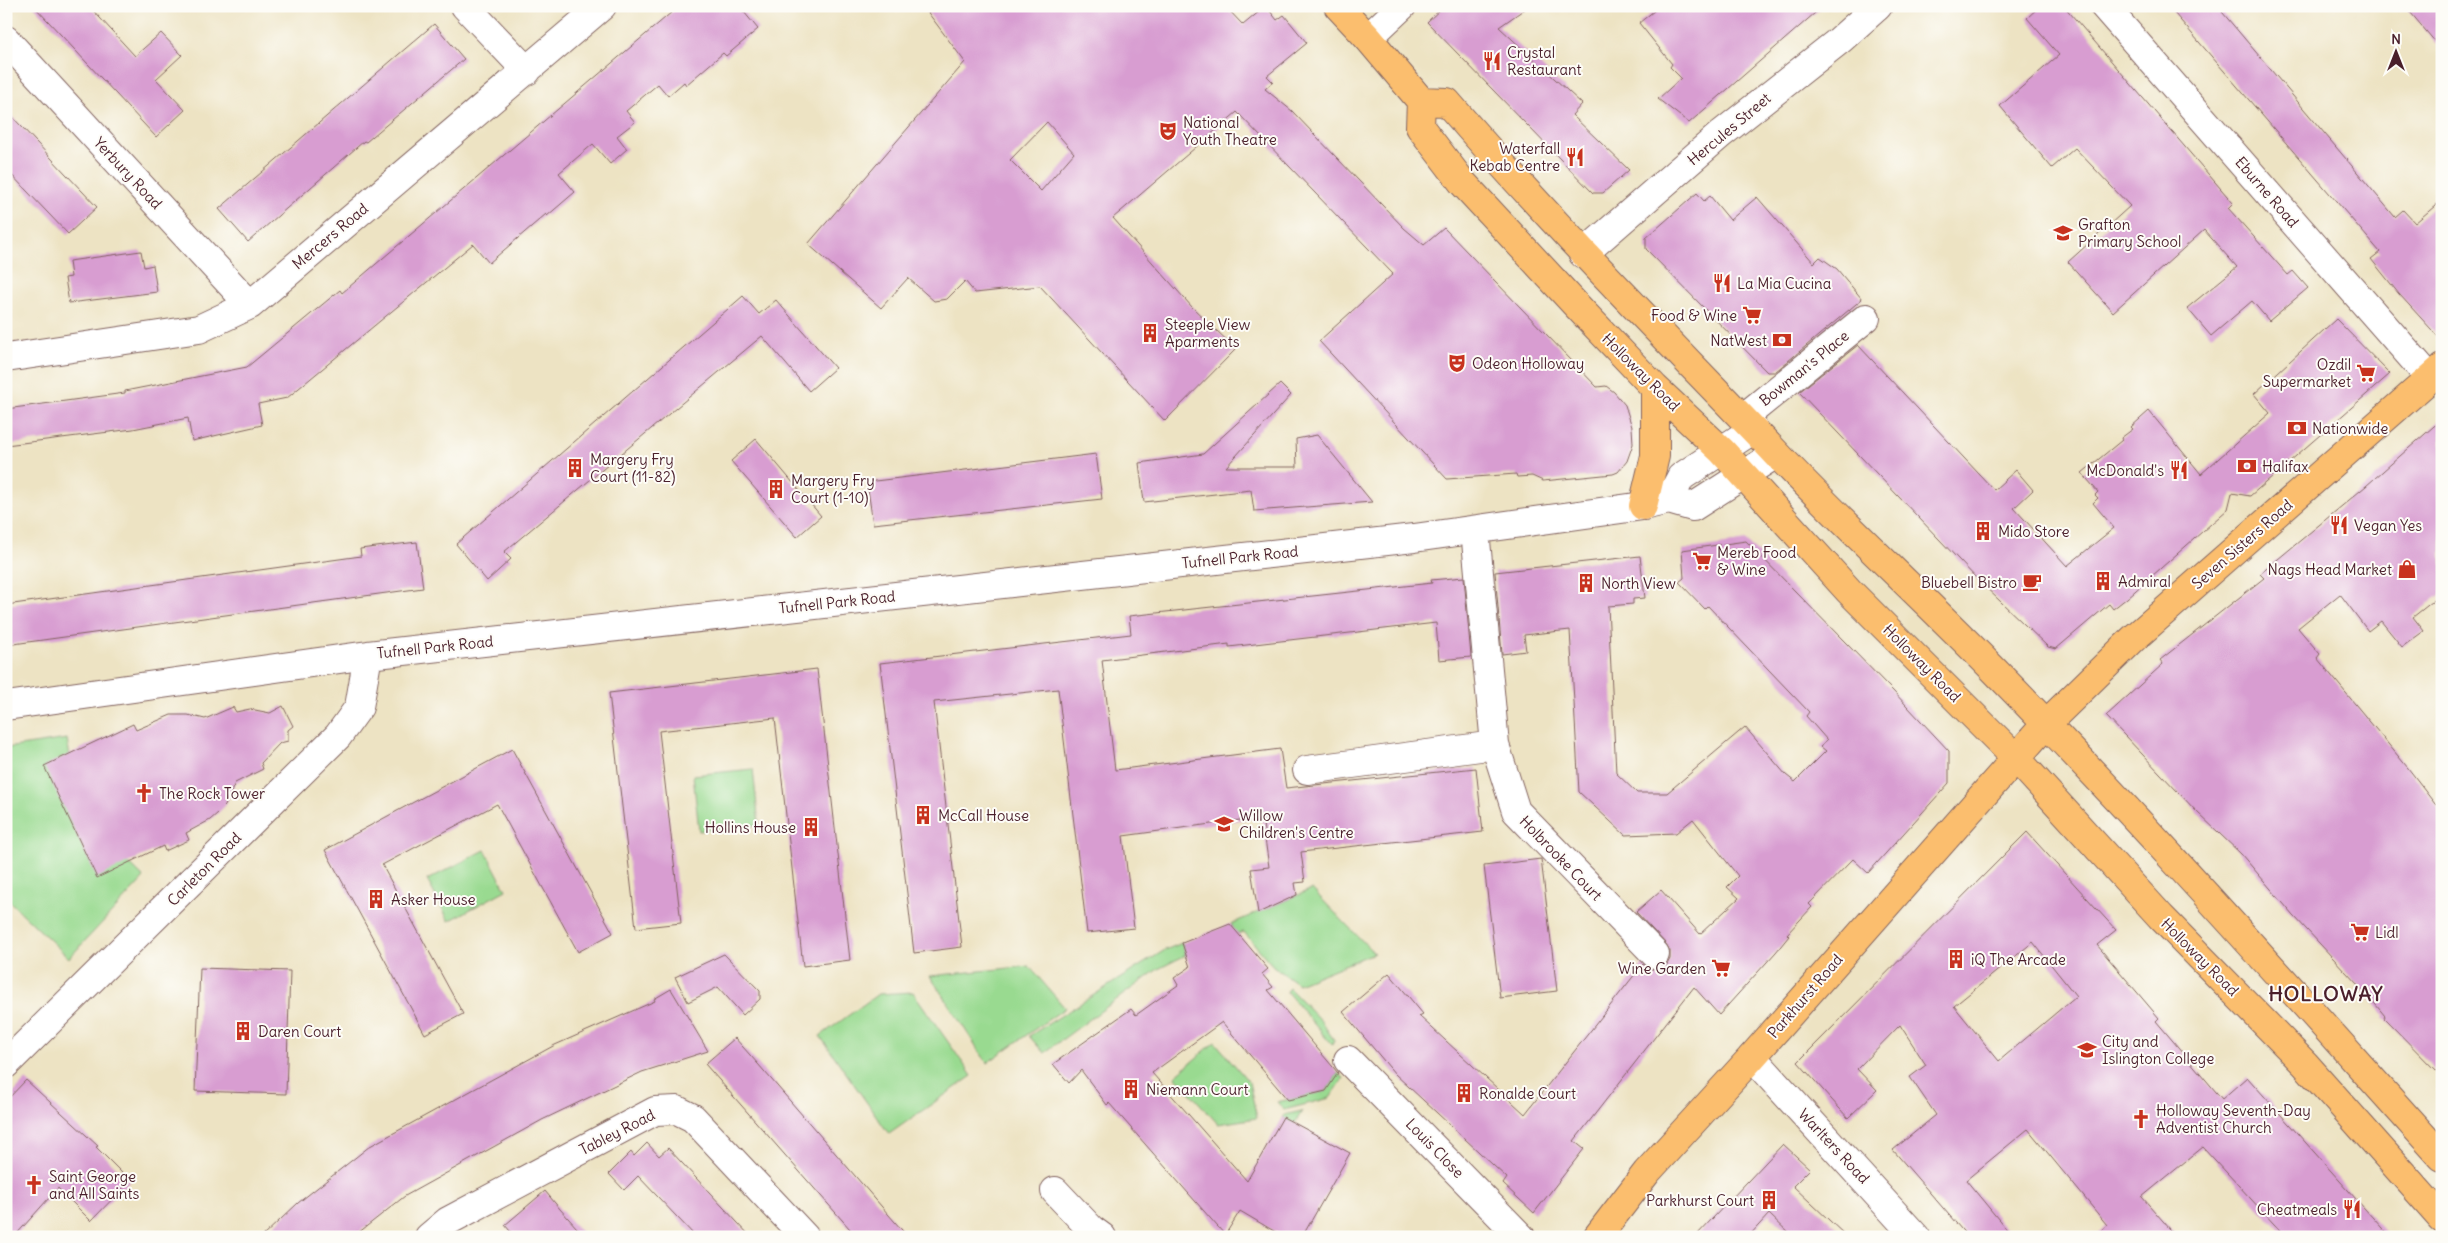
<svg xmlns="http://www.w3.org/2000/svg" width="2448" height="1243" viewBox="0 0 2448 1243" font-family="Delius,sans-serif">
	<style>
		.green { fill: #99da90; stroke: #727c5e }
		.building { fill: #d89dd1; fill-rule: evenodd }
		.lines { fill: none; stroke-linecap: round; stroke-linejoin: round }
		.minor-casing { stroke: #836460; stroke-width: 30 }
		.highway-casing { stroke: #836460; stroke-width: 30 }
		.minor { stroke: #fff; stroke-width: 28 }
		.highway { stroke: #fbbe6e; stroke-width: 28 }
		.labels { text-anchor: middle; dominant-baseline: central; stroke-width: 4; stroke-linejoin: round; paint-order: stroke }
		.poi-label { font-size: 15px; fill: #4a1f2b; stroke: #fdfcf7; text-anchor: start }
		.street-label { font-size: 15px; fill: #4a1f2b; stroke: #fdfcf7 }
		.district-label { font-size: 20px; font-weight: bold; letter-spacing: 1px; fill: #4a1f2b; stroke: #fdfcf7 }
	</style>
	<rect width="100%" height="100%" fill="#fdfcf7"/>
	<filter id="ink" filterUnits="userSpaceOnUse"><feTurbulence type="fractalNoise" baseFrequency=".02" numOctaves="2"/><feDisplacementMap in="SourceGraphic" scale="10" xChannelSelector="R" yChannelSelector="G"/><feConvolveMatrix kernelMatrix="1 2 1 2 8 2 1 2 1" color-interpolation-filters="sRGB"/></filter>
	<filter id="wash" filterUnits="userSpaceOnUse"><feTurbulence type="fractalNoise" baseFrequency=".0096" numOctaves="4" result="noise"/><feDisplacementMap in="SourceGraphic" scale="20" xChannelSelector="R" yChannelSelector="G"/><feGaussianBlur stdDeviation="1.12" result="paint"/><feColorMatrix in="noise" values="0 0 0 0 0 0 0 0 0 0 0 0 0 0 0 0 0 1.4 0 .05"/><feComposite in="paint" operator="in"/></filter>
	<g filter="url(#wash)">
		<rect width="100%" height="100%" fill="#ede3c3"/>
		<path class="green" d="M 67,739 L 80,816 L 144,878 L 69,958 L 6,898 L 6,748 Z
			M 753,769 L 759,825 L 699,831 L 693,775 Z
			M 485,850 L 506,890 L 449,921 L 427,880 Z
			M 1312,889 L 1374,953 L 1298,984 L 1273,966 L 1244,932 L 1236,934 L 1231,924 Z
			M 1182,943 L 1186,955 L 1158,969 L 1044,1053 L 1029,1036 L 1165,950 Z
			M 1029,966 L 1065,1008 L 987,1063 L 930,976 Z
			M 1289,988 L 1321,1021 L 1334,1040 L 1332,1045 L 1286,991 Z
			M 913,992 L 972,1076 L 889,1134 L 820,1036 L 878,994 Z
			M 1215,1042 L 1249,1082 L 1257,1118 L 1218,1124 L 1175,1076 Z
			M 1338,1073 L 1344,1078 L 1330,1098 L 1284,1110 L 1277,1102 L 1326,1091 Z
			M 1302,1111 L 1260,1184 L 1291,1122 L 1283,1117 L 1284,1115 Z"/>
		<g id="blocks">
			<path class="building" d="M 34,6 L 89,6 L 135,56 L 161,33 L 182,55 L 156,79 L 185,110 L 156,137 Z
				M 679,6 L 739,6 L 758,29 L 726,56 L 723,53 L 686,85 L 684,82 L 668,96 L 658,84 L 626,111 L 635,122 L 617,136 L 627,149 L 610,164 L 593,144 L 559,173 L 575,192 L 547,216 L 546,214 L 489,263 L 473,244 L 287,398 L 258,404 L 262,425 L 192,441 L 188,418 L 133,429 L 6,445 L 6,409 L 125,393 L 125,391 L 247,367 L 340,290 L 342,293 Z
				M 923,6 L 1225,6 L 1243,25 L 1266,6 L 1277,20 L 1284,15 L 1307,43 L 1267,76 L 1273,82 L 1265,89 L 1292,111 L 1404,228 L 1424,245 L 1444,228 L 1597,387 L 1606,386 L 1614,392 L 1625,405 L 1632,427 L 1633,444 L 1627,461 L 1618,472 L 1613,474 L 1543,481 L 1532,476 L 1517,477 L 1516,474 L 1447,479 L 1319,341 L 1393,274 L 1237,112 L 1113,218 L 1192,307 L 1236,349 L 1165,421 L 1040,286 L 975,293 L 965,281 L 947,299 L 934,301 L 908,278 L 881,308 L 808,244 L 965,62 ZM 1047,122 L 1074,153 L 1041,191 L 1010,160 Z
				M 1444,6 L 1529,6 L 1499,27 L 1582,104 L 1572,115 L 1629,170 L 1603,193 L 1593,193 L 1427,22 Z
				M 1660,6 L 1823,6 L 1689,123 L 1658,99 L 1681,78 L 1670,67 L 1672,64 L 1639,23 Z
				M 2040,6 L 2064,6 L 2233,203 L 2228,208 L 2288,275 L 2293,271 L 2308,288 L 2269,321 L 2252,301 L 2211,336 L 2187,308 L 2237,267 L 2204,230 L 2113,312 L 2068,262 L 2130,206 L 2075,148 L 2052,168 L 2000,106 L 2059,55 L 2027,18 Z
				M 2168,6 L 2217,6 L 2395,217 L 2403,210 L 2415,223 L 2442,200 L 2442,341 L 2399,294 L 2371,259 L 2380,252 Z
				M 2405,6 L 2442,6 L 2442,50 Z
				M 434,24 L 464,59 L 366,142 L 364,141 L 248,242 L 219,209 Z
				M 6,110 L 97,207 L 68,234 L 6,169 Z
				M 1697,193 L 1704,201 L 1710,196 L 1730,220 L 1757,197 L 1814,263 L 1820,257 L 1837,269 L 1862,299 L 1775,372 L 1767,372 L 1646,249 L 1646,238 Z
				M 141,251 L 144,267 L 153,265 L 157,292 L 69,303 L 65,278 L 71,277 L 69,261 Z
				M 743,296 L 759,314 L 776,300 L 835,368 L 809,391 L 762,336 L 504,552 L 511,559 L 487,581 L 456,544 Z
				M 2336,319 L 2390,374 L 2250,496 L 2232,493 L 2228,509 L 2127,598 L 2113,609 L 2109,604 L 2056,649 L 2048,647 L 1978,580 L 1799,392 L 1858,345 L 1994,490 L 2016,470 L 2033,490 L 2014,508 L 2067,566 L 2114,528 L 2093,503 L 2098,498 L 2095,495 L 2098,492 L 2082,473 L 2122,440 L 2121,438 L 2133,429 L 2131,427 L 2149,411 L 2201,474 L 2270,413 L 2254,394 Z
				M 1280,384 L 1291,395 L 1226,467 L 1297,467 L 1296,439 L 1317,435 L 1372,502 L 1254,511 L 1251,490 L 1144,502 L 1139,463 L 1203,454 Z
				M 2442,419 L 2442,594 L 2413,617 L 2424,631 L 2402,647 L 2381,621 L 2368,631 L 2340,594 L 2298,628 L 2320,654 L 2317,658 L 2408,768 L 2442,812 L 2442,1077 L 2384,1018 L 2385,1016 L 2371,999 L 2294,916 L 2241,854 L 2197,812 L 2106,716 L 2163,664 L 2160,660 L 2264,578 L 2260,574 L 2366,486 Z
				M 756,439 L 821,516 L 797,537 L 731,461 Z
				M 1096,454 L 1102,499 L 873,524 L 867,482 Z
				M 1746,541 L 1893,691 L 1949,751 L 1949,783 L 1868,873 L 1853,859 L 1809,904 L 1812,907 L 1787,934 L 1789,936 L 1776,952 L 1719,1015 L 1694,987 L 1574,1141 L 1584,1149 L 1534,1213 L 1503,1184 L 1507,1178 L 1395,1074 L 1343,1012 L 1389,973 L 1423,1014 L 1419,1016 L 1525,1114 L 1643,964 L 1650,969 L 1658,969 L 1666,966 L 1670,959 L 1670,951 L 1666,944 L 1636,912 L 1661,890 L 1700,934 L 1739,898 L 1727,887 L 1738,876 L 1693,819 L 1676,833 L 1625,835 L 1579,792 L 1570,630 L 1524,635 L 1526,651 L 1502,654 L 1495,572 L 1640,556 L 1645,598 L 1633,599 L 1633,604 L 1608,606 L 1616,773 L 1637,793 L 1667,793 L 1745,727 L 1786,775 L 1795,782 L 1826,751 L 1820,746 L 1827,740 L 1806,716 L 1809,712 L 1708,606 L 1705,609 L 1679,582 L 1684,578 L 1682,550 Z
				M 417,542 L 423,588 L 6,645 L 6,605 L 361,556 L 360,549 Z
				M 1464,577 L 1471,657 L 1439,660 L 1436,623 L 1229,647 L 1229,644 L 1102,660 L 1115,770 L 1280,749 L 1286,788 L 1476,768 L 1483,832 L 1301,852 L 1305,882 L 1295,883 L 1297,895 L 1258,913 L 1251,869 L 1269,867 L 1262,817 L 1123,836 L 1134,928 L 1087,933 L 1058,689 L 934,702 L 962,947 L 914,953 L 880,663 L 1131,634 L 1129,616 L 1432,583 L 1431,580 Z
				M 817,669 L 850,960 L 803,966 L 775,718 L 659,731 L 681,923 L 636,928 L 609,693 Z
				M 283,706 L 293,726 L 288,730 L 288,741 L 280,743 L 261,763 L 263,769 L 235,783 L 225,806 L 218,813 L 210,820 L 186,833 L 189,840 L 165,851 L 163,846 L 97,878 L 44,766 L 133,724 L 136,730 L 171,715 L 188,715 L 205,719 L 233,707 L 236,712 L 250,709 L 270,713 Z
				M 512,749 L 613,933 L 578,952 L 497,804 L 382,865 L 463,1014 L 425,1034 L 325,850 Z
				M 2027,832 L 2116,930 L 2097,945 L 2159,1018 L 2156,1021 L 2222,1099 L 2247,1077 L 2390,1237 L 2286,1237 L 2203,1147 L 2142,1197 L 2177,1237 L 2093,1237 L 2107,1225 L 2028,1129 L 1966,1180 L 2013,1237 L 1968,1237 L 1893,1150 L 1936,1115 L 1910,1077 L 1926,1065 L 1900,1025 L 1857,1069 L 1877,1090 L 1848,1118 L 1798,1062 ZM 2033,942 L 2076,996 L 1999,1061 L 1954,1006 Z
				M 1541,859 L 1557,991 L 1500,998 L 1484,866 Z
				M 1230,924 L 1268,969 L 1262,974 L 1273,987 L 1268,990 L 1338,1073 L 1326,1091 L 1288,1100 L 1222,1022 L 1152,1073 L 1247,1181 L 1283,1117 L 1350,1153 L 1302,1237 L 1284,1237 L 1240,1211 L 1225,1235 L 1109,1103 L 1107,1105 L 1081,1070 L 1069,1083 L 1053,1064 L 1131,1009 L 1136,1015 L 1178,985 L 1174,978 L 1190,967 L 1182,943 Z
				M 724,954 L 760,991 L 760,999 L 743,1015 L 718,987 L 688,1002 L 675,977 Z
				M 200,968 L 290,971 L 286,1094 L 195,1091 Z
				M 671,989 L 708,1051 L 642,1072 L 542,1120 L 405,1196 L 353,1237 L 262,1237 L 298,1203 L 370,1146 L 555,1045 L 655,1001 L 654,999 Z
				M 735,1038 L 758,1064 L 908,1237 L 857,1237 L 799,1171 L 705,1064 Z
				M 26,1080 L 98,1146 L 96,1147 L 130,1181 L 91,1221 L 58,1188 L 14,1237 L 6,1237 L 6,1101 Z
				M 647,1143 L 659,1156 L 668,1148 L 751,1237 L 696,1237 L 638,1176 L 624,1190 L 609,1174 L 631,1152 L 634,1156 Z
				M 1783,1144 L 1810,1169 L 1793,1186 L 1847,1237 L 1793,1237 L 1769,1214 L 1748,1237 L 1695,1237 Z
				M 545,1191 L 560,1209 L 585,1237 L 515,1237 L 505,1225 Z"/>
		</g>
	</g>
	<g filter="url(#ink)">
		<use href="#blocks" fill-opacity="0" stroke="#836460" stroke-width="1"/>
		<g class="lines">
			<g class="minor-casing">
				<path id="minor" d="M 465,6 L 527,71
					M 2104,6 L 2430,378
					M 1368,38 L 1402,6
					M 6,40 L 250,305
					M 1583,254 L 1721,134 L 1840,40 L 1878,6
					M 6,358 L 199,329 L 250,305 L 602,6
					M 1743,418 L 1866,318
					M 1669,500 L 1681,477 L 1754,429
					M 1475,530 L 1495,745 L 1516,811 L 1655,954
					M 6,706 L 368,655 L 1414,538 L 1643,506 L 1669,500 L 1693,507 L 1776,454
					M 1307,770 L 1495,745
					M 1752,1057 L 1916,1237
					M 1348,1060 L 1521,1237
					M 6,1064 L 338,736 L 359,707 L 368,655
					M 1055,1191 L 1091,1229 L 1102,1237
					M 429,1237 L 448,1221 L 655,1111 L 677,1110 L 693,1118 L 805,1237"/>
			</g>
			<g class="highway-casing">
				<path id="highway" d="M 1338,6 L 1368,38 L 1421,101 L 1420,127 L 1462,182 L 1576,305 L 1655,388 L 1722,451 L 1849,591 L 2016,758 L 2161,917 L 2305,1064 L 2442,1218
					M 1421,101 L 1447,102 C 1552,224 1665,337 1776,453 C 1848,529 1925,599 1998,674 C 2151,830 2296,995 2442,1157
					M 1643,506 L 1655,456 L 1655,388
					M 1597,1237 L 1647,1172 L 1752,1057 L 2046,724 L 2133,639 L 2442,368"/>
			</g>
			<use href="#minor" class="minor"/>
			<use href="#highway" class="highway"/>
		</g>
	</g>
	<defs>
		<g id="restaurant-bare" transform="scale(1.5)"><path d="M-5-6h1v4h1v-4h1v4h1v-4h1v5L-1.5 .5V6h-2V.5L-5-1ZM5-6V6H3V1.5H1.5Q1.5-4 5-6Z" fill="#c8321e" stroke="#fdfcf7" stroke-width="2.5" paint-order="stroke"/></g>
		<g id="theatre-bare" transform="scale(1.5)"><path d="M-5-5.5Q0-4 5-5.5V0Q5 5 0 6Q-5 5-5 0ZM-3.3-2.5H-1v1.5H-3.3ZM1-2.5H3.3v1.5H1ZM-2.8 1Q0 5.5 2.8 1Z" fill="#c8321e" stroke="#fdfcf7" stroke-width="2.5" paint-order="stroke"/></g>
		<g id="school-bare" transform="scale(1.5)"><path d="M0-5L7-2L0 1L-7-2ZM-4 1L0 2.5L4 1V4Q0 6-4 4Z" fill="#c8321e" stroke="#fdfcf7" stroke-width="2.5" paint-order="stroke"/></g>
		<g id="supermarket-bare" transform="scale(1.5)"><path d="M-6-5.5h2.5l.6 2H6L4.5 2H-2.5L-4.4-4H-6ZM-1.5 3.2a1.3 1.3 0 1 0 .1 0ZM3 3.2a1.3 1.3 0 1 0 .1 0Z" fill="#c8321e" stroke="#fdfcf7" stroke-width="2.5" paint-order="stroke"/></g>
		<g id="building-bare" transform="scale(1.5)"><path d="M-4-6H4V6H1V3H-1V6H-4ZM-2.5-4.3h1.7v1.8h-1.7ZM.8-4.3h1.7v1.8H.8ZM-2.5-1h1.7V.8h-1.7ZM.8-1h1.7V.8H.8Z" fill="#c8321e" stroke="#fdfcf7" stroke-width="2.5" paint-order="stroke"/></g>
		<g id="bank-bare" transform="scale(1.5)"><path d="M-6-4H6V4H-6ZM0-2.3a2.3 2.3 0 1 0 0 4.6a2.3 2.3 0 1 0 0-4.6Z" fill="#c8321e" stroke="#fdfcf7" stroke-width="2.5" paint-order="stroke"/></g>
		<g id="shop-bare" transform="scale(1.5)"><path d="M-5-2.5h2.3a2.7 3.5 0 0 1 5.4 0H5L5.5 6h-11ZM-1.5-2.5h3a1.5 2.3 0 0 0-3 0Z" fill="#c8321e" stroke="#fdfcf7" stroke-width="2.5" paint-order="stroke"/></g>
		<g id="cafe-bare" transform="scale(1.5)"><path d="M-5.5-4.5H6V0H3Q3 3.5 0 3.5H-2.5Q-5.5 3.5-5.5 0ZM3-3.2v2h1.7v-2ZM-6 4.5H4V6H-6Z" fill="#c8321e" stroke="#fdfcf7" stroke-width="2.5" paint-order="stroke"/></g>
		<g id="church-bare" transform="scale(1.5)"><path d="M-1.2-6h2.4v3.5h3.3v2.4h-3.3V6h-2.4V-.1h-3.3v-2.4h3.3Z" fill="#c8321e" stroke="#fdfcf7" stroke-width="2.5" paint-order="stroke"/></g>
		<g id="university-bare" transform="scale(1.5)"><path d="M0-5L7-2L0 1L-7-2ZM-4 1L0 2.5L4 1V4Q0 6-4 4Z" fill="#c8321e" stroke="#fdfcf7" stroke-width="2.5" paint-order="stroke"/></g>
	</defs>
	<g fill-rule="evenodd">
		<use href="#restaurant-bare" x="1492" y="61"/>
		<use href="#theatre-bare" x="1168" y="131"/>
		<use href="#restaurant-bare" x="1575" y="157"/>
		<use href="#school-bare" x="2063" y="233"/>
		<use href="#restaurant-bare" x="1722" y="283"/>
		<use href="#supermarket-bare" x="1752" y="315"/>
		<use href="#building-bare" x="1150" y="333"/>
		<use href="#bank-bare" x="1782" y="340"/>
		<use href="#theatre-bare" x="1457" y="363"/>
		<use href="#supermarket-bare" x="2366" y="373"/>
		<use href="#bank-bare" x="2297" y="428"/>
		<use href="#bank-bare" x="2247" y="466"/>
		<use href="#building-bare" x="575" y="468"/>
		<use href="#restaurant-bare" x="2179" y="470"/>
		<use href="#building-bare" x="776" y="489"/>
		<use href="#restaurant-bare" x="2339" y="525"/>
		<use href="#building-bare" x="1983" y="531"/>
		<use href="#supermarket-bare" x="1702" y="561"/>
		<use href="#shop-bare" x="2407" y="569"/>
		<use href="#building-bare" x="2103" y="581"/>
		<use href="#cafe-bare" x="2032" y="582"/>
		<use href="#building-bare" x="1586" y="583"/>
		<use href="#church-bare" x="144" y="793"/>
		<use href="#building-bare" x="923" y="815"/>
		<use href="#school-bare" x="1224" y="824"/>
		<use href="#building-bare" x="811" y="827"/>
		<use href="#building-bare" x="376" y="899"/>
		<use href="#supermarket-bare" x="2360" y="932"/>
		<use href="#building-bare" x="1956" y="959"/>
		<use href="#supermarket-bare" x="1721" y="968"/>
		<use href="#building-bare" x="243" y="1031"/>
		<use href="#university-bare" x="2087" y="1050"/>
		<use href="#building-bare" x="1131" y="1089"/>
		<use href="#building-bare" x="1464" y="1093"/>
		<use href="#church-bare" x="2141" y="1119"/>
		<use href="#church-bare" x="34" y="1185"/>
		<use href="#building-bare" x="1769" y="1200"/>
		<use href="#restaurant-bare" x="2352" y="1209"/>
	</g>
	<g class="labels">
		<g class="poi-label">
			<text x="1507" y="52">Crystal<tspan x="1507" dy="17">Restaurant</tspan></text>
			<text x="1183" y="122">National<tspan x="1183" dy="17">Youth Theatre</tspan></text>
			<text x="1560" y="148" text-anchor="end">Waterfall<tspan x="1560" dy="17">Kebab Centre</tspan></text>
			<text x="2078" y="224">Grafton<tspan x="2078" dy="17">Primary School</tspan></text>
			<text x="1737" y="283">La Mia Cucina</text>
			<text x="1737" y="315" text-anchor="end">Food &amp; Wine</text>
			<text x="1165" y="324">Steeple View<tspan x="1165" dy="17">Aparments</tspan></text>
			<text x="1767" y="340" text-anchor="end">NatWest</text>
			<text x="1472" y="363">Odeon Holloway</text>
			<text x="2351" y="364" text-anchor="end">Ozdil<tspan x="2351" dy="17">Supermarket</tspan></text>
			<text x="2312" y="428">Nationwide</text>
			<text x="590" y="459">Margery Fry<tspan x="590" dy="17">Court (11-82)</tspan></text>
			<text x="2262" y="466">Halifax</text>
			<text x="2164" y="470" text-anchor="end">McDonald's</text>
			<text x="791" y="480">Margery Fry<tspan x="791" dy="17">Court (1-10)</tspan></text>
			<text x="2354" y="525">Vegan Yes</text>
			<text x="1998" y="531">Mido Store</text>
			<text x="1717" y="552">Mereb Food<tspan x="1717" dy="17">&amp; Wine</tspan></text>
			<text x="2392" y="569" text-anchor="end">Nags Head Market</text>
			<text x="2118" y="581">Admiral</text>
			<text x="2017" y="582" text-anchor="end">Bluebell Bistro</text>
			<text x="1601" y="583">North View</text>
			<text x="159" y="793">The Rock Tower</text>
			<text x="938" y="815">McCall House</text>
			<text x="1239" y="815">Willow<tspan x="1239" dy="17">Children's Centre</tspan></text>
			<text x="796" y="827" text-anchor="end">Hollins House</text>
			<text x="391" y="899">Asker House</text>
			<text x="2375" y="932">Lidl</text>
			<text x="1971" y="959">iQ The Arcade</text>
			<text x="1706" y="968" text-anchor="end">Wine Garden</text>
			<text x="258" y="1031">Daren Court</text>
			<text x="2102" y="1041">City and<tspan x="2102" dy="17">Islington College</tspan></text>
			<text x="1146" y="1089">Niemann Court</text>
			<text x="1479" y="1093">Ronalde Court</text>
			<text x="2156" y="1110">Holloway Seventh-Day<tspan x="2156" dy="17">Adventist Church</tspan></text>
			<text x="49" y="1176">Saint George<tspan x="49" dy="17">and All Saints</tspan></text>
			<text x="1754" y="1200" text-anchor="end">Parkhurst Court</text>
			<text x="2337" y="1209" text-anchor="end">Cheatmeals</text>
		</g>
		<g class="street-label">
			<text transform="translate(1729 129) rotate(-40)">Hercules Street</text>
			<text transform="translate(128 173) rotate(47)">Yerbury Road</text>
			<text transform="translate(2267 192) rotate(49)">Eburne Road</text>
			<text transform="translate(330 236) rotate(-40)">Mercers Road</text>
			<text transform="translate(1804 368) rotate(-39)">Bowman's Place</text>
			<text transform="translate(1641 372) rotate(45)">Holloway Road</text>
			<text transform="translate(2242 544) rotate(-41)">Seven Sisters Road</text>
			<text transform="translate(1240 557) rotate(-6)">Tufnell Park Road</text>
			<text transform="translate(837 602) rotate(-6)">Tufnell Park Road</text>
			<text transform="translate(435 647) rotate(-6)">Tufnell Park Road</text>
			<text transform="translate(1922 663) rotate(45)">Holloway Road</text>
			<text transform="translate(1561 858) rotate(46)">Holbrooke Court</text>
			<text transform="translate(204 869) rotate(-45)">Carleton Road</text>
			<text transform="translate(2200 957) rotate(45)">Holloway Road</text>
			<text transform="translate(1805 996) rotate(-49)">Parkhurst Road</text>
			<text transform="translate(617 1132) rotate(-27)">Tabley Road</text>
			<text transform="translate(1834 1146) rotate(47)">Warlters Road</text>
			<text transform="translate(1435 1148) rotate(46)">Louis Close</text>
		</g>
		<g class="district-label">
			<text x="2326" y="993">HOLLOWAY</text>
		</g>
	</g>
	<rect width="2448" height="1243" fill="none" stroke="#fdfcf7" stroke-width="25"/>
	<g transform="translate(2396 52)" stroke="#fdfcf7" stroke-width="4" paint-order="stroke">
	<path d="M0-4L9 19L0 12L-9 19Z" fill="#4a1f2b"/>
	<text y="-8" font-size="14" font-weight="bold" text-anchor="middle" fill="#4a1f2b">N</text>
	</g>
</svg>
